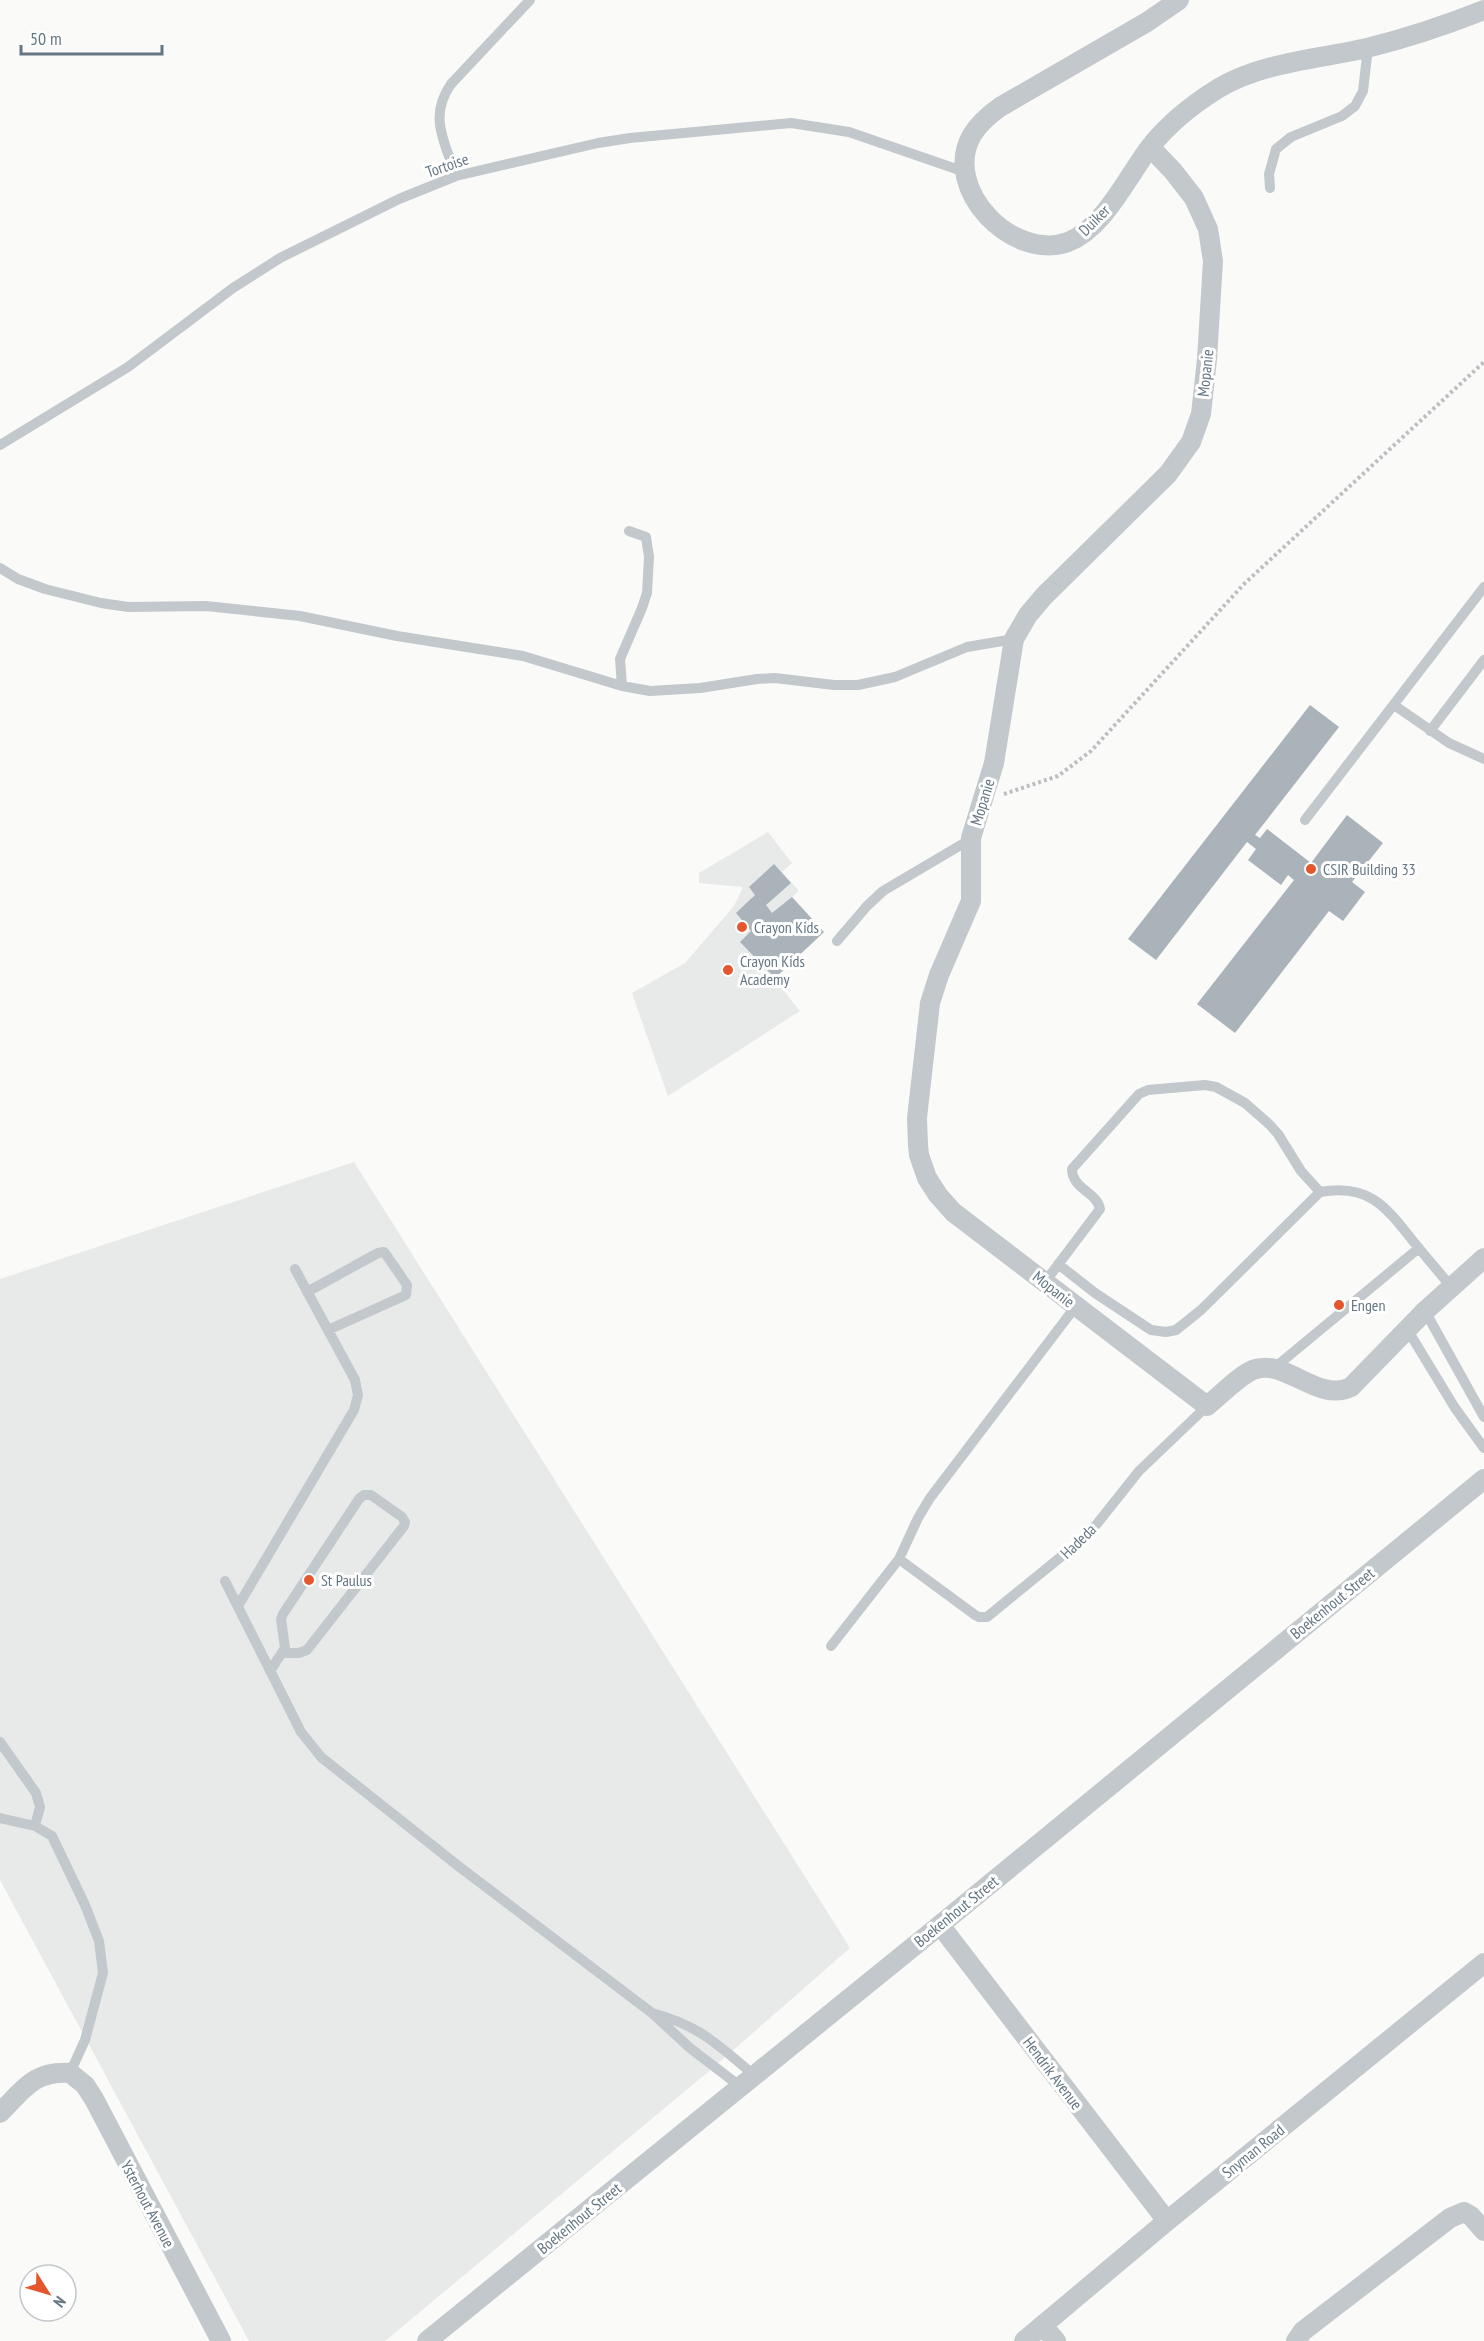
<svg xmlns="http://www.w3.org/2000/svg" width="1484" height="2341" viewBox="0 0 1484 2341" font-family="'PT Sans Narrow',sans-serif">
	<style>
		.built { fill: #e8e9e9 }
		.building { fill: #aab3b9 }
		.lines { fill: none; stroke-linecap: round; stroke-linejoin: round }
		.path { stroke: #bbbfc2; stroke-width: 4; stroke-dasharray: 3 3; stroke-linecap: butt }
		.lane { stroke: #c3c8cc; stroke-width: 10 }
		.street { stroke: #c3c8cc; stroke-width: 20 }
		.poi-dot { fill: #e4572e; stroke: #fff; stroke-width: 2 }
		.labels { text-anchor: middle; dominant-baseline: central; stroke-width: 6; stroke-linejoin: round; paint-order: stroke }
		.street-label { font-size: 16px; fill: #657683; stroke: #fff }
		.poi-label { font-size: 16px; fill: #657683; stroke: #fff; text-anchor: start }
	</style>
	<rect width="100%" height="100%" fill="#fafaf8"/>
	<path class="built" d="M 768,832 L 792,863 L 782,872 L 799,891 L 792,897 L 824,932 L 774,979 L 800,1011 L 668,1096 L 632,993 L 685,963 L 734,906 L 743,887 L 699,883 L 699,873 Z
		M 354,1162 L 850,1948 L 714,2067 L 385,2341 L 249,2341 L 0,1880 L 0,1279 Z"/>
	<path class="building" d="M 1310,705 L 1339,727 L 1255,835 L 1260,838 L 1267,829 L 1311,863 L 1347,815 L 1383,843 L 1352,882 L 1365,892 L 1343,921 L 1329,911 L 1235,1033 L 1197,1004 L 1294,880 L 1288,875 L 1281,885 L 1248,860 L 1256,849 L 1247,842 L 1156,960 L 1128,939 Z
		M 774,864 L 791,883 L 766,905 L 772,913 L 792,897 L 824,932 L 775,978 L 740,942 L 751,931 L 736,913 L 755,895 L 749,887 Z"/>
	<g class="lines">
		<path class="path" d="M 1004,794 L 1058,776 L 1091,751 L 1244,584 L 1484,362"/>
		<path class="lane" d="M 456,176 C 445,142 428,117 451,84 L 530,0
			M 1270,188 L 1269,174 L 1276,149 L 1291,137 L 1342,116 L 1355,106 L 1363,91 L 1368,47
			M 0,445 L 128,367 L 233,288 L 280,258 L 399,199 L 456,176 L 598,143 L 630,138 L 791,123 L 849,132 L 965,172
			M 0,568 L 18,579 L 45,589 L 101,603 L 128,607 L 206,606 L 300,616 L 397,636 L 523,656 L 622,686 L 650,691 L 700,688 L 757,679 L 775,678 L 834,685 L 858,685 L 895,677 L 967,647 L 1014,639
			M 622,686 L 620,659 L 642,608 L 647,593 L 649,557 L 646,537 L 629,531
			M 1394,705 L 1449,743 L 1484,759
			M 1430,731 L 1484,660
			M 1305,820 L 1484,587
			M 837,941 L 867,906 L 883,891 L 971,839
			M 1058,1264 L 1095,1293 L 1151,1330 L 1166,1332 L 1176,1330 L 1201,1310 L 1320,1192 C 1369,1183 1386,1207 1413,1241 C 1426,1257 1439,1272 1452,1288
			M 1045,1282 L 1100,1209 C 1097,1192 1072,1189 1072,1169 L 1139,1094 L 1148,1090 L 1205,1085 L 1216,1087 L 1245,1103 L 1269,1124 L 1278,1134 L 1301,1171 L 1320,1192
			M 307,1292 L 378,1253 L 384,1252 L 387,1256 L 407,1285 L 406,1295 L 328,1330
			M 1076,1306 L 930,1498 L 918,1518 L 899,1559 L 975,1615 L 979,1617 L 987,1617 L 1073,1547 L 1096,1525 L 1139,1471 L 1207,1406
			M 1425,1311 L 1484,1417
			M 1407,1329 L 1455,1408 L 1484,1448
			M 1273,1369 L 1419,1248
			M 225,1581 L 301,1732 L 321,1757 L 457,1865 L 652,2013 L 690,2048 L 741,2087
			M 238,1606 L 354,1410 L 358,1395 L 355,1380 L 295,1269
			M 831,1646 L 899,1559
			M 270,1671 L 285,1648 L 281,1619 L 283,1614 L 359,1499 L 364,1495 L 371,1495 L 402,1517 L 405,1522 L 404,1526 L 307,1650 L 299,1653 L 283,1653
			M 0,1742 L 36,1793 L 40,1807 L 35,1826
			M 0,1818 L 35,1826 L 52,1836 L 85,1905 L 99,1941 L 103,1973 L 85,2040 L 70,2073
			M 652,2013 C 699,2025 718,2045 754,2075"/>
		<path class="street" d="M 1179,0 L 1147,22 L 1000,107 C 989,115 979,123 972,135 C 941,189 1013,262 1068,242 C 1104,228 1128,176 1150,147 C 1169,123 1193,104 1219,88 C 1263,62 1319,59 1367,48 C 1407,38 1446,25 1484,10
			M 1150,147 L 1173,171 L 1194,198 L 1208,229 L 1213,261 L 1207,359 L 1201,414 L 1191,442 L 1168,474 L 1044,596 L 1028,615 L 1014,639 L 994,763 L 971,838 L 971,901 L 939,975 L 930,1003 L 917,1118 L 918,1145 L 919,1155 L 927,1178 L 938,1195 L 953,1212 L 1207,1406 C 1220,1396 1241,1373 1256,1369 C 1288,1360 1318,1403 1351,1387 L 1425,1311 L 1484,1258
			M 940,1925 L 1167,2221
			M 0,2113 C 24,2089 33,2071 70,2073 L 85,2085 L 94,2099 L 221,2341
			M 1043,2326 L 1056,2341
			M 427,2341 L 940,1925 L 1484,1479
			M 1024,2341 L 1167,2221 L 1484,1963
			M 1296,2341 L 1303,2331 L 1450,2218 L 1464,2212 L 1471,2216 L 1484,2231"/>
	</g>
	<g class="poi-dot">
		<circle cx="1311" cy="869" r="6"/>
		<circle cx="742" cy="927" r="6"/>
		<circle cx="728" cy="970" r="6"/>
		<circle cx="1339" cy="1305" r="6"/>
		<circle cx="309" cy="1580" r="6"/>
	</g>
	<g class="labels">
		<g class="street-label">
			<text transform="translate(447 165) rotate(-19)">Tortoise</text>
			<text transform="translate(1094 220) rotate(-45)">Duiker</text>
			<text transform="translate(1205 373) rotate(-84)">Mopanie</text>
			<text transform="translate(982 802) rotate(-73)">Mopanie</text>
			<text transform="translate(1054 1289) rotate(38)">Mopanie</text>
			<text transform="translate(1078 1541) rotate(-44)">Hadeda</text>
			<text transform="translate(1332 1603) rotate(-39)">Boekenhout Street</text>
			<text transform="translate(956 1911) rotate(-39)">Boekenhout Street</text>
			<text transform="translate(1053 2073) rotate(53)">Hendrik Avenue</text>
			<text transform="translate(1253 2151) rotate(-39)">Snyman Road</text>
			<text transform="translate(148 2204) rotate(62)">Ysterhout Avenue</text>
			<text transform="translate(579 2218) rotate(-39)">Boekenhout Street</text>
		</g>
		<g class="poi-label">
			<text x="1323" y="869">CSIR Building 33</text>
			<text x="754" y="927">Crayon Kids</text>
			<text x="740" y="961">Crayon Kids<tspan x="740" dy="18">Academy</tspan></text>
			<text x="1351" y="1305">Engen</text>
			<text x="321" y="1580">St Paulus</text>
		</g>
	</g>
	<g transform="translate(48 2293) rotate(127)"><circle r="28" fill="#ffffff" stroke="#c1c8cd" stroke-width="1.5"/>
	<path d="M0-4.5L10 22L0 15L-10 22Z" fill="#e4572e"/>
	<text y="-9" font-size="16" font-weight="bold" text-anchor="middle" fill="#657683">N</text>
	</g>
	<path d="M21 45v9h141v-9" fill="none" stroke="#657683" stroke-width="3"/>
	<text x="30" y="45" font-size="18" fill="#657683" stroke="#ffffff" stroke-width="4.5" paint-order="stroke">50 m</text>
</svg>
